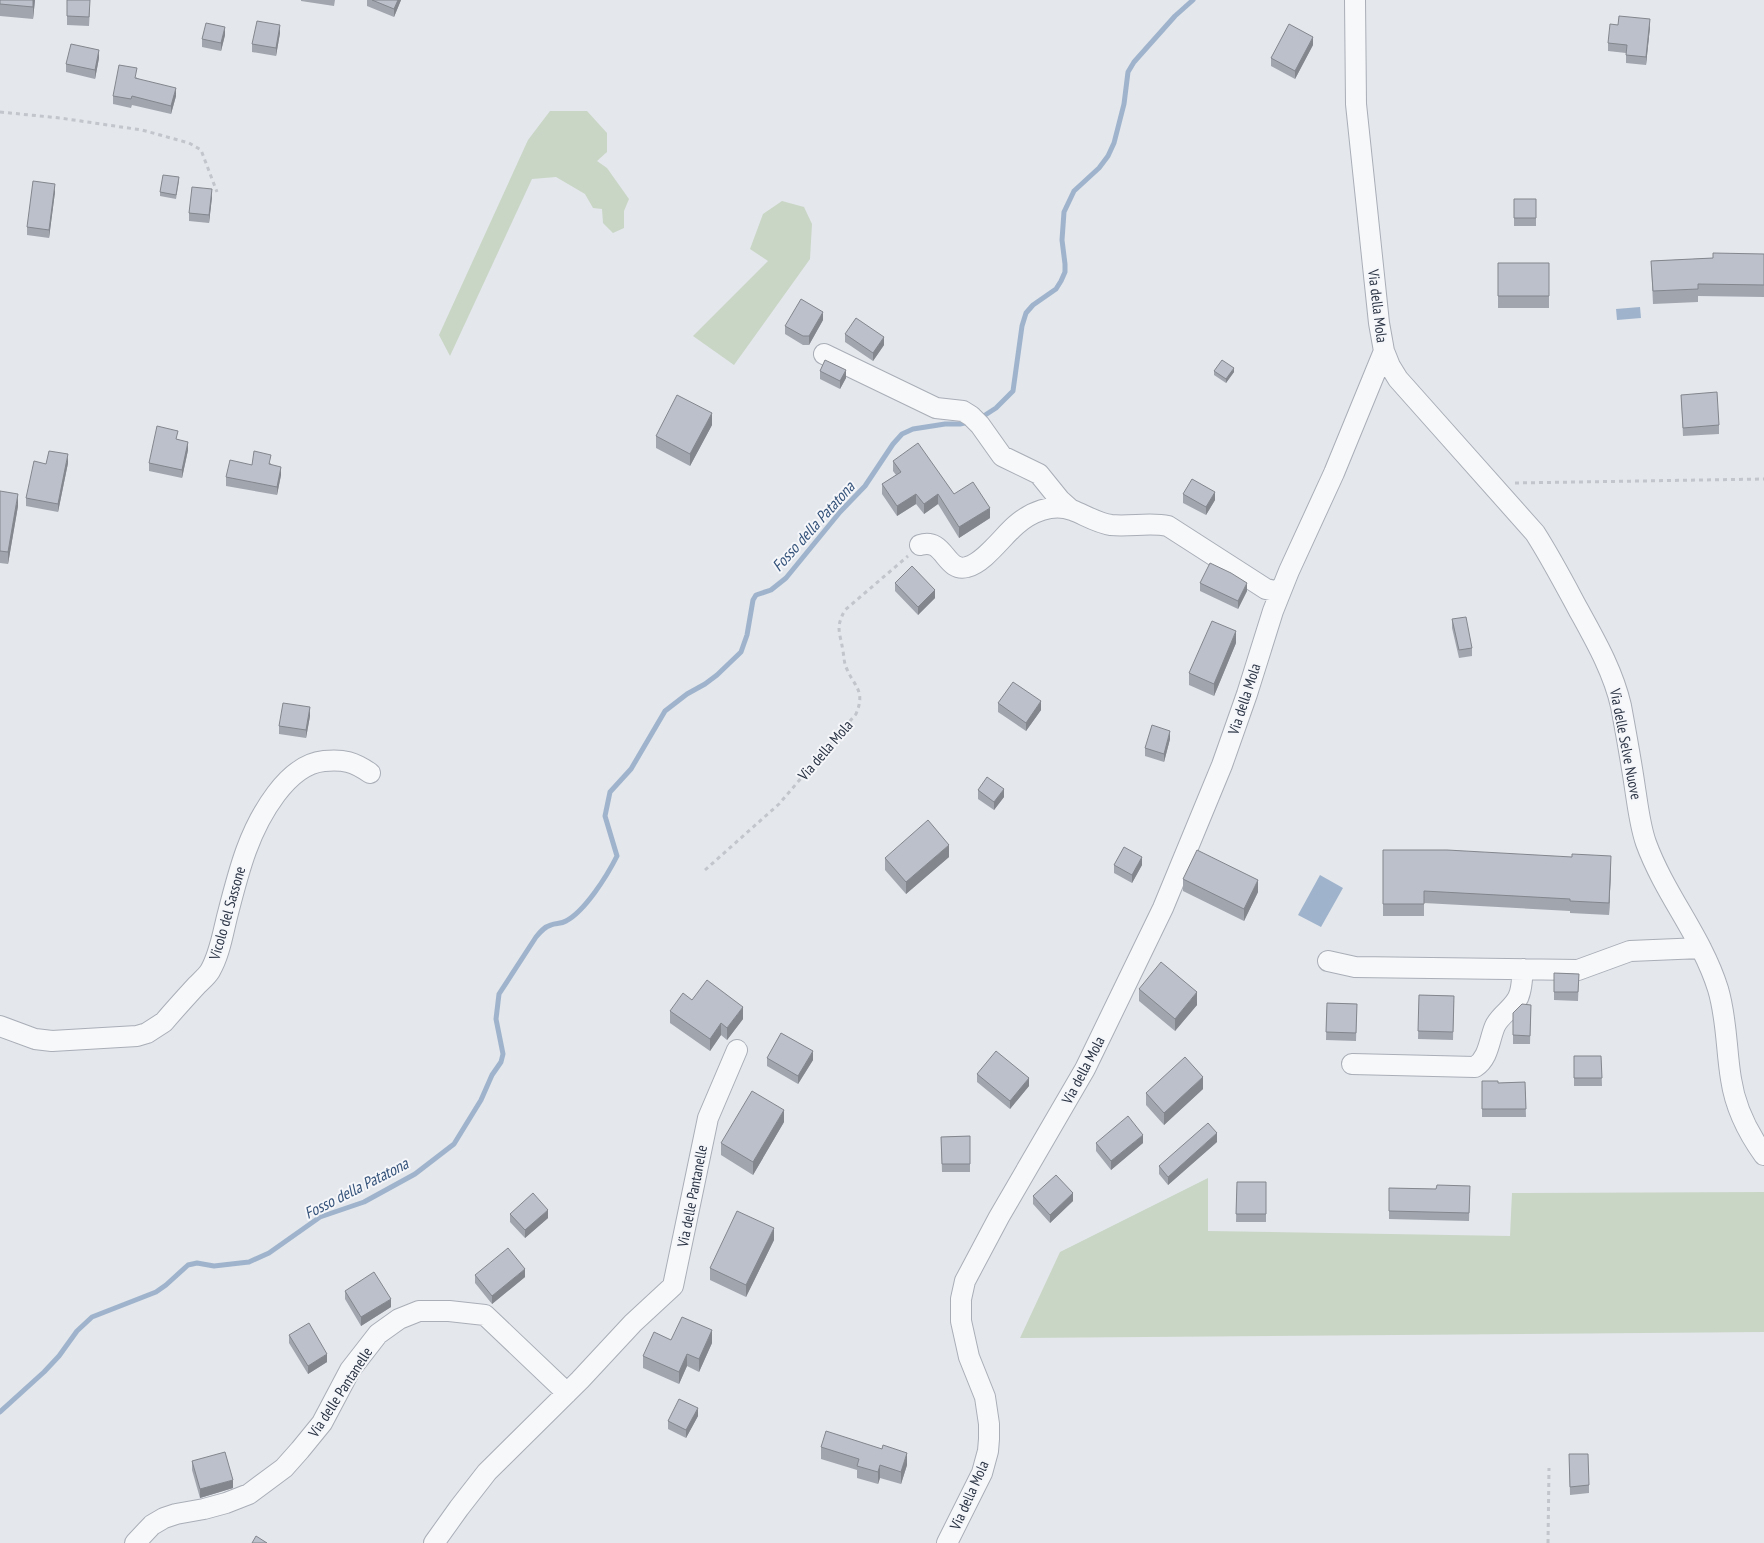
<svg xmlns="http://www.w3.org/2000/svg" width="1764" height="1543" viewBox="0 0 1764 1543" font-family="'PT Sans Narrow',sans-serif">
	<style>
		.green { fill: #c9d6c5 }
		.water { fill: #9fb4cc }
		.lines { fill: none; stroke-linecap: round; stroke-linejoin: round }
		.stream { stroke: #9fb4cc; stroke-width: 5 }
		.minor-casing { stroke: #a9aeb7; stroke-width: 22 }
		.path { stroke: #c2c5cb; stroke-width: 3; stroke-dasharray: 4 4; stroke-linecap: butt }
		.minor { stroke: #f7f8fa; stroke-width: 20 }
		.wall { fill: #a1a5ae }
		.shaded-wall { fill: #83868d }
		.building { fill: #bbc0ca; stroke: #83868d }
		.labels { text-anchor: middle; dominant-baseline: central; stroke-width: 4; stroke-linejoin: round; paint-order: stroke }
		.street-label { font-size: 15px; fill: #2b3445; stroke: #f4f6f9 }
		.water-label { font-size: 16px; font-style: italic; fill: #34527a; stroke: #f4f6f9 }
	</style>
	<rect width="100%" height="100%" fill="#e4e7ec"/>
	<path class="green" d="M 550,111 L 587,111 L 607,133 L 607,152 L 597,161 L 607,168 L 629,199 L 624,211 L 624,228 L 613,233 L 603,223 L 602,209 L 593,208 L 585,194 L 556,177 L 532,179 L 450,356 L 439,335 L 528,140 Z
		M 782,201 L 804,207 L 812,224 L 810,259 L 734,365 L 693,336 L 768,261 L 750,249 L 763,214 Z
		M 1208,1178 L 1208,1231 L 1510,1236 L 1512,1193 L 1764,1192 L 1764,1332 L 1020,1338 L 1060,1252 Z"/>
	<path class="water" d="M 1640,307 L 1641,318 L 1617,320 L 1616,309 Z
		M 1320,875 L 1343,888 L 1321,927 L 1298,915 Z"/>
	<g class="lines">
		<path class="stream" d="M 979,419 L 996,408 L 1013,391 L 1022,326 L 1026,313 L 1033,305 L 1056,289 L 1061,281 L 1065,272 L 1065,264 L 1062,240 L 1064,212 L 1074,191 L 1099,168 L 1108,156 L 1114,143 L 1124,104 L 1128,72 L 1134,62 L 1175,16 L 1193,0
			M 0,1412 L 44,1372 L 59,1356 L 77,1331 L 92,1317 L 156,1292 L 166,1285 L 188,1265 L 197,1263 L 214,1266 L 249,1262 L 269,1253 L 320,1217 L 364,1202 L 415,1174 L 454,1144 L 481,1100 L 492,1075 L 501,1062 L 503,1054 L 496,1019 L 499,994 L 536,937 C 540,932 544,927 551,925 C 556,923 561,924 566,921 C 585,911 607,876 617,856 L 605,816 L 610,792 L 631,769 L 665,711 L 687,694 L 705,684 L 717,675 L 741,652 L 747,635 L 753,600 L 756,595 L 771,590 L 786,578 L 840,512 L 865,486 L 893,444 L 902,434 L 913,429 L 945,424 L 960,424 L 969,422"/>
		<g class="minor-casing">
			<path id="minor" d="M 1384,351 L 1390,366 L 1398,379 L 1535,533 C 1551,558 1564,583 1578,609 C 1595,640 1613,671 1621,706 C 1626,733 1631,760 1635,788 C 1638,807 1640,826 1646,843 C 1665,895 1702,937 1718,989 C 1727,1019 1726,1049 1731,1079 C 1735,1106 1748,1133 1764,1155
				M 824,354 L 936,408 L 963,411 L 971,416 L 980,425 L 1002,456 L 1039,474 L 1060,500 L 1070,509
				M 920,545 C 945,537 945,573 967,567 C 984,563 1003,536 1016,525 C 1031,512 1052,503 1072,510 C 1085,515 1097,523 1111,525 C 1130,527 1150,522 1168,526 L 1266,589 L 1280,592
				M 1328,961 L 1355,967 L 1578,970 L 1630,951 L 1701,948
				M 0,1026 L 35,1039 L 52,1041 L 137,1036 L 147,1033 L 164,1022 C 175,1009 186,997 197,985 C 201,981 207,976 210,971 C 220,954 223,932 228,913 C 239,870 249,830 276,794 C 288,778 303,763 324,761 C 344,759 354,762 370,773
				M 1352,1064 L 1475,1067 C 1489,1058 1489,1040 1495,1026 C 1501,1013 1517,1007 1520,992 C 1522,985 1522,977 1523,969
				M 135,1543 L 152,1525 L 164,1518 L 176,1514 L 204,1509 L 226,1503 L 249,1494 L 284,1468 L 300,1450 L 322,1423 L 350,1370 L 378,1334 L 399,1319 L 419,1311 L 449,1311 L 485,1315 L 567,1393
				M 434,1543 L 459,1508 L 487,1472 L 580,1380 L 633,1323 L 673,1286 L 708,1118 L 737,1050
				M 947,1543 L 982,1473 L 988,1451 L 989,1439 L 989,1424 L 985,1397 L 969,1357 L 961,1321 L 961,1299 L 965,1281 L 999,1217 L 1085,1069 L 1163,908 L 1222,765 L 1247,694 L 1273,611 L 1289,571 L 1334,473 L 1384,351 L 1379,323 L 1356,104 L 1355,0"/>
		</g>
		<path class="path" d="M 0,112 L 60,118 L 142,130 L 189,143 L 201,150 L 217,192
			M 1515,483 L 1764,479
			M 705,870 L 779,804 L 856,714 C 866,690 854,687 846,667 C 844,662 844,657 843,651 C 840,632 835,628 845,610 L 908,556
			M 1548,1543 L 1549,1468"/>
		<use href="#minor" class="minor"/>
	</g>
	<path class="wall" d="M 0,0 L 35,0 L 33,19 L 0,16 Z
		M 67,0 L 90,8 L 89,26 L 67,25 Z
		M 301,0 L 335,0 L 334,6 L 301,1 Z
		M 367,0 L 401,0 L 394,17 L 367,6 Z
		M 1618,25 L 1650,27 L 1646,65 L 1626,63 L 1626,53 L 1608,51 L 1608,43 Z
		M 280,33 L 276,56 L 252,52 L 252,44 Z
		M 225,35 L 221,51 L 202,47 L 202,39 Z
		M 1313,45 L 1295,79 L 1271,66 L 1271,58 Z
		M 99,58 L 95,79 L 66,72 L 66,64 Z
		M 137,77 L 137,78 L 176,96 L 171,114 L 132,105 L 131,108 L 113,104 L 113,96 Z
		M 179,181 L 176,199 L 160,196 L 160,192 Z
		M 55,192 L 49,238 L 27,235 L 27,227 Z
		M 212,197 L 209,223 L 189,221 L 189,213 Z
		M 1514,199 L 1536,199 L 1536,226 L 1514,226 Z
		M 1764,254 L 1764,297 L 1698,296 L 1698,302 L 1653,304 L 1651,261 L 1713,258 Z
		M 1498,263 L 1549,263 L 1549,308 L 1498,308 Z
		M 823,320 L 809,345 L 803,345 L 785,334 L 785,326 Z
		M 845,334 L 884,345 L 873,361 L 845,342 Z
		M 820,371 L 846,378 L 840,389 L 820,379 Z
		M 1214,371 L 1234,372 L 1226,383 L 1214,375 Z
		M 1681,395 L 1719,425 L 1719,434 L 1683,436 Z
		M 712,425 L 690,466 L 656,448 L 656,436 Z
		M 178,439 L 188,450 L 182,478 L 149,471 L 149,463 Z
		M 893,461 L 954,494 L 990,518 L 959,538 L 938,504 L 924,514 L 916,504 L 897,516 L 882,494 L 882,484 L 896,475 L 893,471 Z
		M 68,463 L 58,512 L 26,506 L 26,498 L 46,464 Z
		M 271,463 L 270,465 L 281,475 L 277,495 L 226,486 L 226,477 L 252,465 Z
		M 0,491 L 18,506 L 8,564 L 0,563 Z
		M 1183,494 L 1215,500 L 1206,515 L 1183,503 Z
		M 895,583 L 935,598 L 918,615 L 895,591 Z
		M 1200,583 L 1247,591 L 1238,609 L 1200,591 Z
		M 1452,619 L 1472,648 L 1472,656 L 1459,658 L 1452,628 Z
		M 1236,643 L 1214,696 L 1189,685 L 1189,673 Z
		M 998,703 L 1041,710 L 1026,731 L 998,712 Z
		M 310,716 L 306,738 L 279,734 L 279,726 Z
		M 1170,739 L 1164,762 L 1145,756 L 1145,748 Z
		M 978,790 L 1004,797 L 994,810 L 978,799 Z
		M 1383,850 L 1611,868 L 1609,915 L 1570,913 L 1570,911 L 1424,903 L 1424,916 L 1383,916 Z
		M 949,857 L 906,894 L 885,870 L 885,858 Z
		M 1114,865 L 1142,865 L 1132,883 L 1114,873 Z
		M 1183,879 L 1258,892 L 1244,921 L 1183,891 Z
		M 1554,973 L 1579,974 L 1578,1001 L 1554,1000 Z
		M 1139,989 L 1197,1005 L 1175,1031 L 1139,1001 Z
		M 1419,995 L 1454,996 L 1453,1040 L 1418,1039 Z
		M 1327,1003 L 1357,1004 L 1356,1041 L 1326,1040 Z
		M 1531,1005 L 1530,1044 L 1513,1044 L 1513,1013 Z
		M 670,1011 L 743,1019 L 727,1040 L 721,1035 L 710,1051 L 670,1023 Z
		M 1574,1056 L 1601,1056 L 1602,1086 L 1574,1086 Z
		M 767,1058 L 813,1060 L 798,1084 L 767,1066 Z
		M 977,1074 L 1029,1086 L 1010,1109 L 977,1082 Z
		M 1482,1081 L 1498,1083 L 1525,1082 L 1526,1117 L 1482,1117 Z
		M 1203,1089 L 1164,1125 L 1146,1105 L 1146,1093 Z
		M 784,1122 L 753,1175 L 721,1155 L 721,1143 Z
		M 970,1136 L 970,1172 L 942,1172 L 941,1137 Z
		M 1217,1142 L 1168,1185 L 1159,1174 L 1159,1166 Z
		M 1096,1143 L 1143,1143 L 1111,1170 L 1096,1151 Z
		M 1237,1182 L 1266,1182 L 1266,1222 L 1236,1222 Z
		M 1470,1186 L 1469,1221 L 1389,1219 L 1389,1188 L 1436,1189 Z
		M 1033,1196 L 1073,1201 L 1050,1223 L 1033,1204 Z
		M 510,1214 L 548,1218 L 525,1238 L 510,1222 Z
		M 774,1240 L 746,1297 L 710,1280 L 710,1268 Z
		M 475,1275 L 525,1277 L 492,1304 L 475,1283 Z
		M 345,1291 L 391,1307 L 361,1326 L 345,1299 Z
		M 289,1335 L 327,1362 L 308,1374 L 289,1343 Z
		M 671,1340 L 712,1343 L 699,1372 L 687,1366 L 679,1384 L 643,1368 L 643,1356 Z
		M 698,1416 L 686,1438 L 668,1429 L 668,1421 Z
		M 821,1447 L 907,1465 L 901,1484 L 880,1478 L 878,1484 L 857,1478 L 857,1470 L 821,1459 Z
		M 1569,1454 L 1589,1485 L 1589,1493 L 1570,1495 Z
		M 192,1461 L 233,1488 L 200,1498 L 192,1470 Z"/>
	<path class="shaded-wall" d="M 33,0 L 35,0 L 33,19 Z
		M 398,0 L 401,0 L 394,17 L 394,9 Z
		M 1650,19 L 1650,27 L 1646,65 L 1646,57 Z
		M 280,25 L 280,33 L 276,56 L 276,48 Z
		M 225,27 L 225,35 L 221,51 L 221,43 Z
		M 1313,37 L 1313,45 L 1295,79 L 1295,71 Z
		M 99,50 L 99,58 L 95,79 L 95,70 Z
		M 176,88 L 176,96 L 171,114 L 171,106 Z
		M 55,184 L 55,192 L 49,238 L 49,230 Z
		M 212,189 L 212,197 L 209,223 L 209,215 Z
		M 823,312 L 823,320 L 809,345 L 809,336 Z
		M 884,337 L 884,345 L 873,361 L 873,353 Z
		M 1234,368 L 1234,372 L 1226,383 L 1226,379 Z
		M 846,370 L 846,378 L 840,389 L 840,381 Z
		M 712,413 L 712,425 L 690,466 L 690,454 Z
		M 188,442 L 188,450 L 182,478 L 182,470 Z
		M 68,454 L 68,463 L 58,512 L 58,504 Z
		M 281,467 L 281,475 L 277,495 L 277,487 Z
		M 1215,492 L 1215,500 L 1206,515 L 1206,507 Z
		M 18,494 L 18,506 L 8,564 L 8,552 Z
		M 916,494 L 916,504 L 897,516 L 897,506 Z
		M 938,494 L 938,504 L 924,514 L 924,504 Z
		M 990,508 L 990,518 L 959,538 L 959,527 Z
		M 1247,583 L 1247,591 L 1238,609 L 1238,601 Z
		M 935,590 L 935,598 L 918,615 L 918,607 Z
		M 1236,631 L 1236,643 L 1214,696 L 1214,684 Z
		M 1041,701 L 1041,710 L 1026,731 L 1026,723 Z
		M 310,707 L 310,716 L 306,738 L 306,730 Z
		M 1170,731 L 1170,739 L 1164,762 L 1164,754 Z
		M 1004,789 L 1004,797 L 994,810 L 994,802 Z
		M 949,845 L 949,857 L 906,894 L 906,882 Z
		M 1611,856 L 1611,868 L 1609,915 L 1609,903 Z
		M 1142,857 L 1142,865 L 1132,883 L 1132,875 Z
		M 1258,880 L 1258,892 L 1244,921 L 1244,909 Z
		M 1197,992 L 1197,1005 L 1175,1031 L 1175,1019 Z
		M 743,1007 L 743,1019 L 727,1040 L 727,1028 Z
		M 721,1023 L 721,1035 L 710,1051 L 710,1039 Z
		M 813,1051 L 813,1060 L 798,1084 L 798,1076 Z
		M 1203,1077 L 1203,1089 L 1164,1125 L 1164,1113 Z
		M 1029,1078 L 1029,1086 L 1010,1109 L 1010,1101 Z
		M 784,1110 L 784,1122 L 753,1175 L 753,1162 Z
		M 1217,1133 L 1217,1142 L 1168,1185 L 1168,1177 Z
		M 1143,1135 L 1143,1143 L 1111,1170 L 1111,1161 Z
		M 1073,1193 L 1073,1201 L 1050,1223 L 1050,1215 Z
		M 548,1210 L 548,1218 L 525,1238 L 525,1230 Z
		M 774,1228 L 774,1240 L 746,1297 L 746,1285 Z
		M 525,1269 L 525,1277 L 492,1304 L 492,1296 Z
		M 391,1299 L 391,1307 L 361,1326 L 361,1317 Z
		M 712,1330 L 712,1343 L 699,1372 L 699,1359 Z
		M 327,1354 L 327,1362 L 308,1374 L 308,1366 Z
		M 687,1354 L 687,1366 L 679,1384 L 679,1372 Z
		M 698,1408 L 698,1416 L 686,1438 L 686,1430 Z
		M 907,1453 L 907,1465 L 901,1484 L 901,1472 Z
		M 880,1465 L 880,1478 L 878,1484 L 878,1472 Z
		M 233,1480 L 233,1488 L 200,1498 L 200,1489 Z"/>
	<path class="building" d="M 0,0 L 33,0 L 33,7 L 0,4 Z
		M 67,0 L 90,0 L 89,17 L 67,16 Z
		M 372,0 L 398,0 L 394,9 Z
		M 1619,16 L 1650,19 L 1646,57 L 1626,55 L 1627,45 L 1608,43 L 1610,24 L 1618,25 Z
		M 257,21 L 280,25 L 276,48 L 252,44 Z
		M 206,23 L 225,27 L 221,43 L 202,39 Z
		M 1289,24 L 1313,37 L 1295,71 L 1271,58 Z
		M 71,44 L 99,50 L 95,70 L 66,64 Z
		M 119,65 L 137,68 L 135,78 L 176,88 L 171,106 L 132,96 L 131,99 L 113,96 Z
		M 163,175 L 179,177 L 176,195 L 160,192 Z
		M 33,181 L 55,184 L 49,230 L 27,227 Z
		M 192,187 L 212,189 L 209,215 L 189,213 Z
		M 1514,199 L 1536,199 L 1536,218 L 1514,218 Z
		M 1713,253 L 1764,254 L 1764,285 L 1698,284 L 1698,289 L 1653,291 L 1651,261 L 1713,258 Z
		M 1498,263 L 1549,263 L 1549,296 L 1498,296 Z
		M 801,299 L 823,312 L 809,336 L 803,336 L 785,326 Z
		M 856,318 L 884,337 L 873,353 L 845,334 Z
		M 825,360 L 846,370 L 840,381 L 820,371 Z
		M 1222,360 L 1234,368 L 1226,379 L 1214,371 Z
		M 1717,392 L 1719,425 L 1683,428 L 1681,395 Z
		M 677,395 L 712,413 L 690,454 L 656,436 Z
		M 157,426 L 178,431 L 176,439 L 188,442 L 182,470 L 149,463 Z
		M 918,443 L 954,494 L 973,482 L 990,508 L 959,527 L 938,494 L 924,504 L 916,494 L 897,506 L 882,484 L 901,472 L 893,461 Z
		M 49,451 L 68,454 L 58,504 L 26,498 L 34,461 L 46,464 Z
		M 254,451 L 271,455 L 269,464 L 281,467 L 277,487 L 226,477 L 230,460 L 252,465 Z
		M 1192,479 L 1215,492 L 1206,507 L 1183,494 Z
		M 0,491 L 18,494 L 8,552 L 0,551 Z
		M 1210,563 L 1231,573 L 1247,583 L 1238,601 L 1200,583 Z
		M 912,566 L 935,590 L 918,607 L 895,583 Z
		M 1466,617 L 1472,648 L 1459,650 L 1452,619 Z
		M 1212,621 L 1236,631 L 1214,684 L 1189,673 Z
		M 1013,682 L 1041,701 L 1026,723 L 998,703 Z
		M 283,703 L 310,707 L 306,730 L 279,726 Z
		M 1152,725 L 1170,731 L 1164,754 L 1145,748 Z
		M 987,777 L 1004,789 L 994,802 L 978,790 Z
		M 928,820 L 949,845 L 906,882 L 885,858 Z
		M 1124,847 L 1142,857 L 1132,875 L 1114,865 Z
		M 1197,850 L 1258,880 L 1244,909 L 1183,879 Z
		M 1383,850 L 1447,850 L 1572,857 L 1572,854 L 1611,856 L 1609,903 L 1570,901 L 1570,899 L 1424,891 L 1424,904 L 1383,904 Z
		M 1161,962 L 1197,992 L 1175,1019 L 1139,989 Z
		M 1554,973 L 1579,974 L 1578,992 L 1554,992 Z
		M 707,980 L 743,1007 L 727,1028 L 721,1023 L 710,1039 L 670,1011 L 683,993 L 692,1000 Z
		M 1419,995 L 1454,996 L 1453,1032 L 1418,1031 Z
		M 1327,1003 L 1357,1004 L 1356,1033 L 1326,1032 Z
		M 1522,1004 L 1531,1005 L 1530,1036 L 1513,1035 L 1513,1013 Z
		M 781,1033 L 813,1051 L 798,1076 L 767,1058 Z
		M 996,1051 L 1029,1078 L 1010,1101 L 977,1074 Z
		M 1574,1056 L 1601,1056 L 1602,1078 L 1574,1078 Z
		M 1185,1057 L 1203,1077 L 1164,1113 L 1146,1093 Z
		M 1482,1081 L 1498,1081 L 1498,1083 L 1525,1082 L 1526,1109 L 1482,1109 Z
		M 752,1091 L 784,1110 L 753,1162 L 721,1143 Z
		M 1128,1116 L 1143,1135 L 1111,1161 L 1096,1143 Z
		M 1208,1123 L 1217,1133 L 1168,1177 L 1159,1166 Z
		M 970,1136 L 970,1164 L 942,1164 L 941,1137 Z
		M 1056,1175 L 1073,1193 L 1050,1215 L 1033,1196 Z
		M 1237,1182 L 1266,1182 L 1266,1214 L 1236,1214 Z
		M 1437,1185 L 1470,1186 L 1469,1213 L 1389,1211 L 1389,1188 L 1436,1189 Z
		M 533,1193 L 548,1210 L 525,1230 L 510,1214 Z
		M 737,1211 L 774,1228 L 746,1285 L 710,1268 Z
		M 508,1248 L 525,1269 L 492,1296 L 475,1275 Z
		M 374,1272 L 391,1299 L 361,1317 L 345,1291 Z
		M 682,1317 L 712,1330 L 699,1359 L 687,1354 L 679,1372 L 643,1356 L 654,1332 L 671,1340 Z
		M 309,1323 L 327,1354 L 308,1366 L 289,1335 Z
		M 679,1399 L 698,1408 L 686,1430 L 668,1421 Z
		M 826,1431 L 882,1449 L 883,1445 L 907,1453 L 901,1472 L 880,1465 L 878,1472 L 857,1466 L 859,1459 L 821,1447 Z
		M 225,1452 L 233,1480 L 200,1489 L 192,1461 Z
		M 1569,1454 L 1588,1454 L 1589,1485 L 1570,1487 Z
		M 256,1536 L 267,1543 L 252,1543 Z"/>
	<g class="labels">
		<g class="street-label">
			<text transform="translate(1378 306) rotate(83)">Via della Mola</text>
			<text transform="translate(1244 699) rotate(-72)">Via della Mola</text>
			<text transform="translate(1626 744) rotate(79)">Via delle Selve Nuove</text>
			<text transform="translate(825 750) rotate(-49)">Via della Mola</text>
			<text transform="translate(227 913) rotate(-74)">Vicolo del Sassone</text>
			<text transform="translate(1083 1070) rotate(-62)">Via della Mola</text>
			<text transform="translate(692 1196) rotate(-79)">Via delle Pantanelle</text>
			<text transform="translate(340 1392) rotate(-57)">Via delle Pantanelle</text>
			<text transform="translate(969 1495) rotate(-66)">Via della Mola</text>
		</g>
		<g class="water-label">
			<text transform="translate(813 526) rotate(-48)">Fosso della Patatona</text>
			<text transform="translate(356 1188) rotate(-27)">Fosso della Patatona</text>
		</g>
	</g>
</svg>
